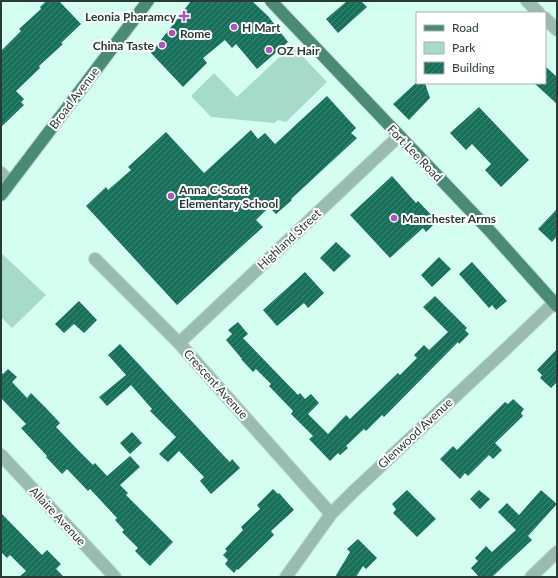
<svg xmlns="http://www.w3.org/2000/svg" width="558" height="578" viewBox="0 0 558 578" font-family="Lato,sans-serif">
	<style>
		.green { fill: #a6dbc9 }
		.building { fill: url(#building-hatch) }
		.lines { fill: none; stroke-linecap: round; stroke-linejoin: round }
		.minor-casing { stroke: #b5dbce; stroke-width: 14 }
		.major-casing { stroke: #b5dbce; stroke-width: 14 }
		.minor { stroke: #9abbaf; stroke-width: 12 }
		.major { stroke: #4a8b77; stroke-width: 12 }
		.poi-dot { fill: #ae53be; stroke: #fff; stroke-width: 1.5 }
		.labels { text-anchor: middle; dominant-baseline: central; stroke-width: 4; stroke-linejoin: round; paint-order: stroke }
		.poi-label { font-size: 12px; font-weight: bold; fill: #2a3a35; stroke: #fff; text-anchor: start }
		.street-label { font-size: 12px; fill: #2a3a35; stroke: #fff }
	</style>
	<defs>
		<pattern id="building-hatch" width="6" height="6" patternUnits="userSpaceOnUse"><rect width="6" height="6" fill="#17705a"/><path d="M-1 1l2-2M0 6l6-6M5 7l2-2" fill="none" stroke="#418574"/></pattern>
	</defs>
	<rect width="100%" height="100%" fill="#d4feef"/>
	<path class="green" d="M 292,45 L 327,82 L 286,122 L 278,120 L 274,123 L 211,117 L 191,96 L 214,73 L 237,97 Z
		M 1,253 L 46,295 L 12,328 L 1,317 Z"/>
	<path class="building" d="M 46,1 L 59,1 L 81,24 L 61,43 L 63,44 L 39,66 L 40,68 L 16,91 L 24,99 L 21,102 L 24,105 L 1,127 L 1,51 L 21,31 L 19,29 L 41,9 L 40,7 Z
		M 191,1 L 252,1 L 268,16 L 288,42 L 257,69 L 236,44 L 232,48 L 225,40 L 203,58 L 207,63 L 183,87 L 151,53 Z
		M 347,1 L 361,1 L 367,7 L 338,33 L 326,19 Z
		M 545,66 L 557,77 L 557,104 L 534,83 L 545,83 Z
		M 416,83 L 425,83 L 430,98 L 409,120 L 393,104 Z
		M 327,96 L 356,128 L 351,133 L 357,138 L 291,199 L 292,200 L 276,214 L 269,207 L 256,220 L 263,227 L 177,305 L 86,206 L 106,187 L 108,190 L 131,170 L 128,167 L 166,132 L 204,173 L 251,130 L 258,139 L 265,133 L 275,144 Z
		M 479,107 L 529,160 L 501,187 L 485,170 L 491,164 L 472,144 L 466,150 L 450,133 Z
		M 392,176 L 416,203 L 418,201 L 437,221 L 426,232 L 423,228 L 390,258 L 350,215 Z
		M 557,209 L 557,236 L 552,242 L 538,229 Z
		M 336,242 L 351,256 L 334,272 L 320,258 Z
		M 439,257 L 451,269 L 432,287 L 421,275 Z
		M 472,262 L 507,301 L 496,310 L 492,305 L 489,308 L 459,274 Z
		M 305,272 L 324,293 L 308,308 L 304,303 L 277,326 L 263,310 Z
		M 435,296 L 467,328 L 465,330 L 469,334 L 459,344 L 458,342 L 384,417 L 382,415 L 366,431 L 364,429 L 346,446 L 348,448 L 340,455 L 338,453 L 330,461 L 309,439 L 313,436 L 291,414 L 293,411 L 269,386 L 271,384 L 256,369 L 253,372 L 241,359 L 242,359 L 226,340 L 232,334 L 228,330 L 238,322 L 248,334 L 243,338 L 298,395 L 300,393 L 305,399 L 311,394 L 319,403 L 308,414 L 328,434 L 346,415 L 350,419 L 398,373 L 400,375 L 417,358 L 414,355 L 424,345 L 429,350 L 448,332 L 423,307 Z
		M 79,301 L 97,320 L 84,333 L 74,324 L 64,333 L 55,324 Z
		M 120,344 L 224,456 L 230,462 L 232,459 L 240,468 L 211,494 L 200,481 L 204,477 L 179,451 L 168,462 L 159,454 L 176,437 L 150,411 L 152,409 L 131,385 L 107,406 L 99,397 L 126,375 L 108,355 Z
		M 557,349 L 557,382 L 551,388 L 540,378 L 542,375 L 537,370 Z
		M 8,369 L 17,377 L 12,382 L 27,398 L 31,393 L 45,407 L 60,423 L 56,427 L 78,450 L 93,465 L 95,463 L 107,476 L 130,456 L 140,467 L 120,485 L 128,493 L 126,495 L 173,542 L 150,566 L 135,551 L 138,548 L 122,532 L 124,530 L 115,520 L 117,518 L 90,489 L 88,491 L 67,469 L 62,474 L 46,457 L 47,456 L 21,428 L 26,424 L 1,398 L 1,372 L 3,374 Z
		M 513,399 L 524,409 L 521,413 L 523,416 L 495,443 L 502,450 L 493,459 L 489,455 L 468,476 L 465,473 L 460,479 L 440,459 L 453,446 L 457,450 L 505,402 L 508,404 Z
		M 132,432 L 142,443 L 130,454 L 120,443 Z
		M 273,489 L 278,494 L 279,493 L 294,510 L 271,531 L 274,535 L 238,570 L 237,569 L 234,573 L 225,564 L 228,560 L 223,555 L 227,551 L 225,549 L 243,530 L 241,527 L 260,509 L 257,505 Z
		M 407,490 L 436,519 L 417,537 L 393,513 L 396,509 L 392,504 Z
		M 479,490 L 490,499 L 480,509 L 470,499 Z
		M 541,490 L 557,504 L 528,536 L 532,540 L 492,577 L 479,577 L 471,568 L 478,561 L 475,558 L 486,546 L 492,552 L 516,530 L 498,512 L 507,503 L 519,515 Z
		M 1,513 L 42,555 L 47,550 L 61,564 L 56,569 L 64,577 L 19,577 L 26,571 L 10,555 L 7,558 L 1,552 Z
		M 358,539 L 377,558 L 366,569 L 363,566 L 356,577 L 335,577 L 350,552 L 347,549 Z"/>
	<g class="lines">
		<g class="minor-casing">
			<path id="minor" d="M 527,1 L 539,13
				M 545,18 L 557,30
				M 1,173 L 10,182
				M 95,259 L 179,343 L 331,514
				M 179,343 L 399,136
				M 1,455 L 115,577
				M 286,577 L 331,514 L 353,492 L 509,346 L 557,300
				M 531,577 L 557,552"/>
		</g>
		<g class="major-casing">
			<path id="major" d="M 271,1 L 489,230 L 557,306
				M 1,195 L 148,1"/>
		</g>
		<use href="#minor" class="minor"/>
		<use href="#major" class="major"/>
	</g>
	<g class="poi-dot">
		<path d="M182 10h4v4h4v4h-4v4h-4v-4h-4v-4h4z"/>
		<circle cx="234" cy="27" r="4"/>
		<circle cx="172" cy="33" r="4"/>
		<circle cx="162" cy="45" r="4"/>
		<circle cx="269" cy="50" r="4"/>
		<circle cx="171" cy="196" r="4"/>
		<circle cx="394" cy="218" r="4"/>
	</g>
	<g class="labels">
		<g class="poi-label">
			<text x="176" y="16" text-anchor="end">Leonia Pharamcy</text>
			<text x="242" y="27">H Mart</text>
			<text x="180" y="33">Rome</text>
			<text x="154" y="45" text-anchor="end">China Taste</text>
			<text x="277" y="50">OZ Hair</text>
			<text x="179" y="189">Anna C Scott<tspan x="179" dy="14">Elementary School</tspan></text>
			<text x="402" y="218">Manchester Arms</text>
		</g>
		<g class="street-label">
			<text transform="translate(74 98) rotate(-53)">Broad Avenue</text>
			<text transform="translate(415 153) rotate(46)">Fort Lee Road</text>
			<text transform="translate(289 239) rotate(-43)">Highland Street</text>
			<text transform="translate(216 384) rotate(48)">Crescent Avenue</text>
			<text transform="translate(415 433) rotate(-43)">Glenwood Avenue</text>
			<text transform="translate(58 516) rotate(47)">Allaire Avenue</text>
		</g>
	</g>
	<rect width="558" height="578" fill="none" stroke="#2a3a35" stroke-width="4"/>
	<rect x="416" y="12" width="130" height="72" fill="#ffffff" stroke="#aab0ae"/>
	<rect x="424" y="25" width="20" height="6" fill="#4a8b77" stroke="#aab0ae"/>
	<text x="452" y="32" font-size="12" fill="#2a3a35">Road</text>
	<rect x="424" y="42" width="20" height="12" fill="#a6dbc9" stroke="#aab0ae"/>
	<text x="452" y="52" font-size="12" fill="#2a3a35">Park</text>
	<rect x="424" y="62" width="20" height="12" fill="url(#building-hatch)" stroke="#aab0ae"/>
	<text x="452" y="72" font-size="12" fill="#2a3a35">Building</text>
</svg>
